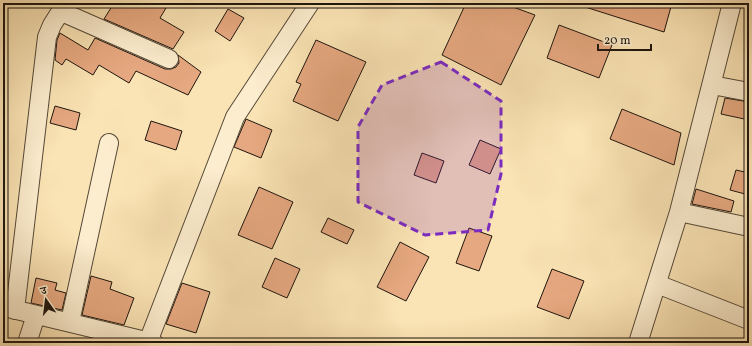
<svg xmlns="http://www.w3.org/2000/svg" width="752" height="346" viewBox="0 0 752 346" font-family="Vollkorn,'Noto Serif Devanagari',serif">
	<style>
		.building { fill: #e6a880; stroke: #1d150d }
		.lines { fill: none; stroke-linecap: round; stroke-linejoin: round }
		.minor-casing { stroke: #544837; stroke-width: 20 }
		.minor { stroke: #fcedce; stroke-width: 18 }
		.marked { fill: #7b2cbf; fill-opacity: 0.2; stroke: #7b2cbf; stroke-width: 3; stroke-dasharray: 8 5; stroke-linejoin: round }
	</style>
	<rect width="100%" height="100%" fill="#fae3b4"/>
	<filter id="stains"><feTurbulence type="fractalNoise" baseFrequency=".005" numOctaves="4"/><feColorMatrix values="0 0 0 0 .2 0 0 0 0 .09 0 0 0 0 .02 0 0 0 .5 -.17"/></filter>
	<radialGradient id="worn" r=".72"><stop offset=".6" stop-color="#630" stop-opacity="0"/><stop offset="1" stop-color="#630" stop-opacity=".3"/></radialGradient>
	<path class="building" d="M 114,3 L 169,3 L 160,18 L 184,32 L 173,49 L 104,19 Z
		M 466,3 L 502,3 L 535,15 L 501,85 L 442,55 Z
		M 583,3 L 672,3 L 664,32 L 582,6 Z
		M 228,9 L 244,18 L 230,41 L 215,31 Z
		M 559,25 L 612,45 L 599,78 L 547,58 Z
		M 60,33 L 88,50 L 95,38 L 165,69 L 171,69 L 176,67 L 179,63 L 178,55 L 201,72 L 188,95 L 136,71 L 129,83 L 99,65 L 93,75 L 66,59 L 62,65 L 55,60 L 57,40 Z
		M 316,40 L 366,62 L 338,121 L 293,101 L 301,84 L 296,82 Z
		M 725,98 L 749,102 L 749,120 L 721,114 Z
		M 55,106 L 80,113 L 76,130 L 50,123 Z
		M 622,109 L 681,133 L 674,165 L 610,139 Z
		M 246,119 L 272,130 L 261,158 L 234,147 Z
		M 151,121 L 182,131 L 176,150 L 145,140 Z
		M 480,140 L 501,149 L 490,174 L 469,165 Z
		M 422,153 L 444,161 L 436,183 L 414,175 Z
		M 736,170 L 749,173 L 749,195 L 730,190 Z
		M 259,187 L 293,202 L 272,249 L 238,235 Z
		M 696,189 L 734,201 L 731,212 L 692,204 Z
		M 328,218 L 354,230 L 347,244 L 321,232 Z
		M 469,228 L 492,236 L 479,271 L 456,263 Z
		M 400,242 L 429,257 L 406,301 L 377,287 Z
		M 275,258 L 300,269 L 287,298 L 262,287 Z
		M 552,269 L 584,281 L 569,319 L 537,307 Z
		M 91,276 L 112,282 L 110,289 L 134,298 L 124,325 L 82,315 Z
		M 36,278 L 57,283 L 55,290 L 66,293 L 62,310 L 31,303 Z
		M 182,283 L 210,292 L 196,333 L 166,324 Z"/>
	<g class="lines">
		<g class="minor-casing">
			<path id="minor" d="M 62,12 L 169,59
				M 712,85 L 749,92
				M 679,212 L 749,227
				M 657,284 L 749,320
				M 4,307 L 154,343
				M 15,310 L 47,37 L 52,25 L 66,3
				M 70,322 L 109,143
				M 148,342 L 235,117 L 310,3
				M 27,343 L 36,315
				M 638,343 L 679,212 L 732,3"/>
		</g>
		<use href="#minor" class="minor"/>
	</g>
	<path class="marked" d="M 441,62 L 501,101 L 501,174 L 488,230 L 425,235 L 358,202 L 358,127 L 382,85 Z"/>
	<rect width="752" height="346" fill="none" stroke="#fae3b4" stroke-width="16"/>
	<rect x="4" y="4" width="744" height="338" fill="none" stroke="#1d150d" stroke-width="2"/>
	<rect x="8" y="8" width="736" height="330" fill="none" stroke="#1d150d"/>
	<g transform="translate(46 300) rotate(346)" stroke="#fcedce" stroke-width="3" paint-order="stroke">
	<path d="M0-3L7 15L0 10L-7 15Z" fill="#1d150d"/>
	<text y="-6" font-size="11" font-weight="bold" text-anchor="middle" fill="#1d150d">उ</text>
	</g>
	<path d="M598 44v6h53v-6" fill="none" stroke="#1d150d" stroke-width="2"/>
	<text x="604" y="44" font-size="12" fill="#1d150d" stroke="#fcedce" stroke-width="3" paint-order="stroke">20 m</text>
	<rect width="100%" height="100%" filter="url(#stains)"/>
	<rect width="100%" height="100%" fill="url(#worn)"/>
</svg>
